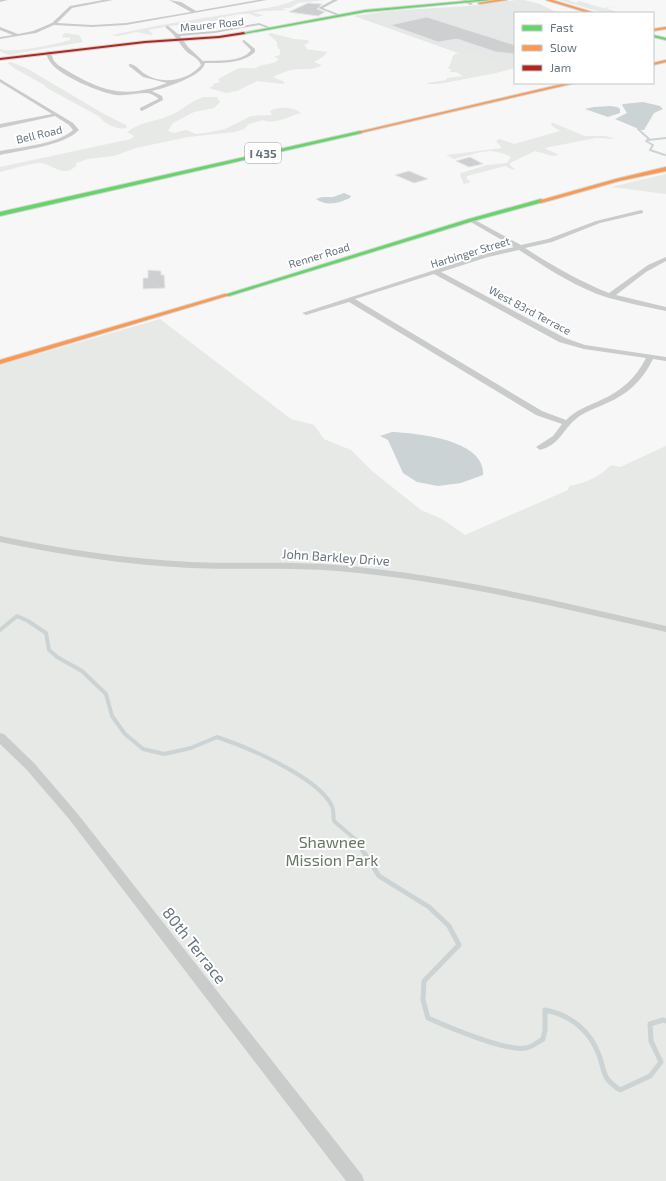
<svg xmlns="http://www.w3.org/2000/svg" width="666" height="1181" viewBox="0 0 666 1181" font-family="'Exo 2',sans-serif">
	<style>
		.built { fill: #e6e7e7 }
		.green { fill: #e6e9e5 }
		.water { fill: #ccd3d5 }
		.lines { fill: none; stroke-linecap: round; stroke-linejoin: round }
		.stream-far2 { stroke: #ccd3d5; stroke-width: 2 }
		.stream-far1 { stroke: #ccd3d5; stroke-width: 4 }
		.stream { stroke: #ccd3d5; stroke-width: 5 }
		.building { fill: #cecfd0; stroke: #e6e6e6 }
		.fast-casing { stroke: #d3d4d5; stroke-width: 2 }
		.slow-casing { stroke: #d3d4d5; stroke-width: 2 }
		.jam-casing { stroke: #d3d4d5; stroke-width: 2 }
		.street { fill: #cacccc; fill-rule: evenodd }
		.fast { fill: #63d668; fill-rule: evenodd }
		.slow { fill: #ff974d; fill-rule: evenodd }
		.jam { fill: #b3261e; fill-rule: evenodd }
		.labels { text-anchor: middle; dominant-baseline: central; stroke-width: 4; stroke-linejoin: round; paint-order: stroke }
		.far-street-label { font-size: 11px; fill: #66747e; stroke: #fff }
		.shield { fill: #fff; stroke: #949ea5; stroke-width: 1 }
		.shield-label { font-size: 12px; font-weight: bold; fill: #66747e }
		.street-label { font-size: 13px; fill: #66747e; stroke: #fff }
		.near-park-label { font-size: 16px; fill: #687765; stroke: #fff }
		.near-street-label { font-size: 16px; fill: #66747e; stroke: #fff }
	</style>
	<rect width="100%" height="100%" fill="#f7f7f7"/>
	<path class="built" d="M 516,0 L 524,0 L 540,4 L 558,13 L 515,13 L 515,68 L 506,70 L 354,16 L 389,11 L 468,6 Z"/>
	<path class="green" d="M 296,0 L 325,0 L 298,3 L 290,8 L 282,8 L 287,10 C 277,11 260,10 253,13 L 264,15 L 257,17 L 250,14 L 240,14 L 219,18 L 222,21 C 215,23 208,19 202,22 L 204,23 L 198,25 L 189,23 L 148,30 L 153,34 L 152,35 L 136,32 L 118,36 L 112,35 L 161,25 L 278,6 Z
		M 559,0 L 568,0 L 576,3 L 579,1 L 603,8 L 621,5 L 606,8 L 619,13 L 604,13 Z
		M 65,33 L 79,35 L 83,42 L 8,55 L 0,51 L 0,49 C 10,54 57,44 70,40 L 70,38 L 62,37 L 63,34 Z
		M 271,33 L 294,39 L 308,40 L 309,43 L 304,45 L 307,48 L 306,49 L 327,52 L 324,56 L 314,62 L 322,65 C 313,71 301,68 291,70 C 284,72 279,74 273,77 L 285,82 L 283,84 L 257,81 L 237,91 L 226,93 L 209,88 L 213,86 L 213,84 L 220,82 L 218,79 C 225,76 236,68 242,68 C 247,68 251,69 256,68 C 262,63 273,66 279,59 L 274,57 L 280,55 L 280,50 L 277,46 L 277,42 L 268,34 Z
		M 474,51 L 482,56 L 504,63 L 515,64 L 515,68 L 496,73 L 439,84 L 428,84 L 427,83 L 446,80 L 447,78 L 463,76 L 456,72 L 450,72 L 451,69 L 448,69 L 452,60 L 452,57 L 455,54 Z
		M 11,62 L 28,69 L 104,114 L 126,125 L 127,128 C 118,130 105,125 100,117 L 47,88 L 44,85 L 14,68 L 7,63 Z
		M 204,97 L 217,97 L 220,102 L 214,108 L 194,112 L 173,123 L 168,131 L 174,133 L 186,130 L 196,134 L 205,133 L 225,129 L 251,116 L 272,115 L 270,111 C 278,106 294,107 301,113 C 289,116 275,125 263,120 L 249,124 L 244,129 L 235,132 L 188,137 L 136,148 L 114,156 L 88,159 L 76,163 L 76,166 C 64,178 53,165 41,163 C 34,162 8,170 0,172 L 0,167 L 131,139 L 134,136 L 127,132 C 141,121 157,122 173,114 C 184,109 192,100 204,97 Z
		M 551,122 L 585,136 L 606,136 L 615,139 L 596,138 L 544,148 L 559,155 L 553,156 L 535,151 L 510,163 L 510,165 L 515,169 L 513,170 L 505,166 L 467,176 L 467,179 L 471,182 L 464,184 L 460,175 L 461,173 L 487,165 L 507,163 L 511,157 L 502,153 L 491,151 L 481,152 L 454,159 L 446,155 L 502,148 L 496,141 L 500,139 L 514,144 L 560,131 L 552,126 Z
		M 666,174 L 666,194 L 611,187 Z
		M 160,319 L 291,419 L 314,425 L 324,439 L 351,450 L 372,471 L 421,510 L 442,519 L 465,535 L 568,490 L 569,486 C 586,483 599,477 611,465 L 620,467 L 666,446 L 666,1181 L 0,1181 L 0,365 Z"/>
	<path class="water" d="M 643,102 L 660,106 L 663,109 L 654,113 L 644,130 L 641,130 L 615,119 L 627,113 L 622,105 L 623,104 Z
		M 610,106 L 617,107 L 620,109 L 620,113 L 608,117 L 585,109 L 594,107 Z
		M 344,193 L 351,196 L 350,198 C 339,203 327,207 316,199 L 322,197 L 333,197 Z
		M 392,432 C 417,433 486,440 483,475 L 461,483 L 438,486 L 417,482 L 403,473 L 388,440 L 380,436 Z"/>
	<g class="lines">
		<path class="stream-far2" d="M 638,129 L 649,139 L 646,141 L 653,145 L 650,150 L 665,155
			M 648,140 L 666,138"/>
		<path class="stream-far1" d="M 0,630 L 17,616 L 28,621 L 46,633 L 49,650 L 57,657 L 82,671 L 106,694 L 112,716 L 125,734 L 143,749 L 164,754 L 191,748 L 217,737 C 247,747 318,777 332,806 C 334,810 333,817 334,821 L 356,840 L 365,855"/>
		<path class="stream" d="M 365,854 L 379,876 L 429,907 L 449,926 L 459,945 L 424,981 L 423,1000 L 428,1018 C 448,1027 507,1052 526,1048 C 532,1047 538,1042 543,1039 L 545,1030 L 545,1010 C 570,1015 590,1030 599,1055 C 606,1074 601,1077 620,1090 L 650,1076 L 661,1062 L 651,1041 L 650,1024 L 663,1020 L 666,1021"/>
	</g>
	<path class="building" d="M 308,3 L 322,4 L 317,9 L 325,12 L 318,16 L 289,12 Z
		M 427,17 L 515,45 L 515,54 L 496,52 L 457,39 L 438,42 L 390,25 Z
		M 470,157 L 483,164 L 469,167 L 456,161 Z
		M 409,171 L 428,179 L 414,183 L 395,175 Z
		M 148,270 L 161,271 L 161,275 L 164,275 L 165,288 L 143,289 L 143,278 L 148,278 Z"/>
	<g class="lines">
		<g class="fast-casing">
			<path id="fast" d="M 478,0 L 492,0 L 365,12 L 244,34 L 242,33 L 365,10 Z
				M 653,35 L 666,38 L 666,40 L 653,37 Z
				M 360,131 L 362,131 L 362,133 L 0,216 L 0,212 Z
				M 541,199 L 544,201 L 543,202 L 473,221 L 229,296 L 224,295 L 469,219 Z"/>
		</g>
		<g class="slow-casing">
			<path id="slow" d="M 496,0 L 507,0 L 480,4 L 478,3 Z
				M 546,0 L 552,0 L 595,13 L 589,13 Z
				M 666,27 L 666,29 L 653,31 L 653,29 Z
				M 666,60 L 666,62 L 653,65 L 653,63 Z
				M 567,83 L 575,83 L 360,133 L 358,132 Z
				M 666,167 L 666,171 L 619,181 L 541,203 L 538,201 L 616,179 Z
				M 225,294 L 230,295 L 0,364 L 0,360 Z"/>
		</g>
		<g class="jam-casing">
			<path id="jam" d="M 244,32 L 245,34 L 219,38 L 145,43 L 0,60 L 0,58 L 145,41 L 219,36 Z"/>
		</g>
		<path class="street" d="M 0,0 L 8,0 L 0,2 Z
			M 103,0 L 113,0 L 72,8 L 57,23 L 92,25 L 126,23 L 191,12 L 169,0 L 181,2 L 196,11 L 258,0 L 267,0 L 126,25 L 92,27 L 54,25 L 36,33 L 0,39 L 0,37 L 13,35 L 0,30 L 0,27 L 18,34 L 33,31 L 52,23 L 70,6 Z
			M 333,0 L 338,0 L 323,8 L 341,15 L 341,17 L 318,8 Z
			M 462,0 L 467,0 L 473,4 L 470,5 Z
			M 259,23 L 272,28 L 270,29 L 259,25 L 215,33 L 180,36 L 188,47 L 203,61 C 217,60 242,63 251,50 L 242,41 L 244,40 L 255,49 L 255,52 C 242,64 222,63 205,63 C 203,76 165,88 152,91 L 162,96 L 163,100 L 142,111 L 140,110 L 140,108 L 158,99 L 158,98 C 155,96 150,93 147,93 C 137,93 127,96 116,95 C 101,93 60,76 51,63 C 48,60 47,56 46,52 L 50,51 L 54,61 L 58,65 C 97,89 121,101 167,83 L 143,77 L 129,66 L 129,64 C 136,64 140,71 145,74 C 162,85 188,81 201,65 C 198,58 192,56 187,52 C 179,44 175,34 166,28 L 166,26 L 168,26 L 178,34 L 215,31 Z
			M 0,79 L 73,123 L 79,130 C 64,146 21,150 0,155 L 0,151 C 21,147 58,144 73,130 L 69,125 L 55,116 L 0,128 L 0,124 L 52,114 L 0,82 Z
			M 641,210 L 643,211 L 643,213 L 600,223 L 552,242 L 525,248 C 553,266 579,281 609,293 L 648,265 L 666,257 L 666,261 L 646,272 L 616,295 L 666,307 L 666,311 C 647,307 627,303 609,298 C 576,288 547,268 519,250 L 488,257 L 441,272 L 565,338 L 585,345 L 666,357 L 666,361 L 653,359 C 643,380 628,394 607,403 C 597,408 586,411 577,418 C 562,430 561,444 540,450 L 536,447 L 553,436 L 562,424 L 536,415 L 349,302 L 306,315 L 302,313 L 484,254 L 514,247 L 469,221 L 469,219 L 473,219 L 521,245 L 548,239 L 596,221 ZM 434,274 L 559,342 L 584,349 L 646,358 C 636,378 621,391 601,400 C 588,406 576,410 566,420 L 542,411 L 355,299 Z
			M 0,536 C 63,549 127,559 191,562 C 240,564 288,561 337,565 C 448,574 557,601 666,626 L 666,632 C 557,607 448,580 337,571 C 288,567 240,570 191,568 C 127,565 63,555 0,542 Z
			M 0,733 L 4,734 L 34,763 L 77,813 L 362,1175 L 364,1181 L 346,1181 L 69,819 L 26,769 L 0,744 Z"/>
		<use href="#fast" class="fast"/>
		<use href="#slow" class="slow"/>
		<use href="#jam" class="jam"/>
	</g>
	<g class="labels">
		<g class="far-street-label">
			<text transform="translate(212 24) rotate(-6)">Maurer Road</text>
			<text transform="translate(39 134) rotate(-13)">Bell Road</text>
			<text transform="translate(470 252) rotate(-17)">Harbinger Street</text>
			<text transform="translate(319 255) rotate(-17)">Renner Road</text>
			<text transform="translate(530 310) rotate(28)">West 83rd Terrace</text>
		</g>
		<rect class="shield" x="245" y="143" width="36" height="20" rx="3"/>
		<g class="shield-label">
			<text x="263" y="153">I 435</text>
		</g>
		<g class="street-label">
			<text transform="translate(336 557) rotate(4)">John Barkley Drive</text>
		</g>
		<g class="near-park-label">
			<text x="332" y="841">Shawnee<tspan x="332" dy="18">Mission Park</tspan></text>
		</g>
		<g class="near-street-label">
			<text transform="translate(195 945) rotate(52)">80th Terrace</text>
		</g>
	</g>
	<rect x="514" y="12" width="140" height="72" fill="#ffffff" stroke="#c2c7cb"/>
	<rect x="522" y="25" width="20" height="6" fill="#63d668" stroke="#c2c7cb"/>
	<text x="550" y="32" font-size="12" fill="#66747e">Fast</text>
	<rect x="522" y="45" width="20" height="6" fill="#ff974d" stroke="#c2c7cb"/>
	<text x="550" y="52" font-size="12" fill="#66747e">Slow</text>
	<rect x="522" y="65" width="20" height="6" fill="#b3261e" stroke="#c2c7cb"/>
	<text x="550" y="72" font-size="12" fill="#66747e">Jam</text>
</svg>
